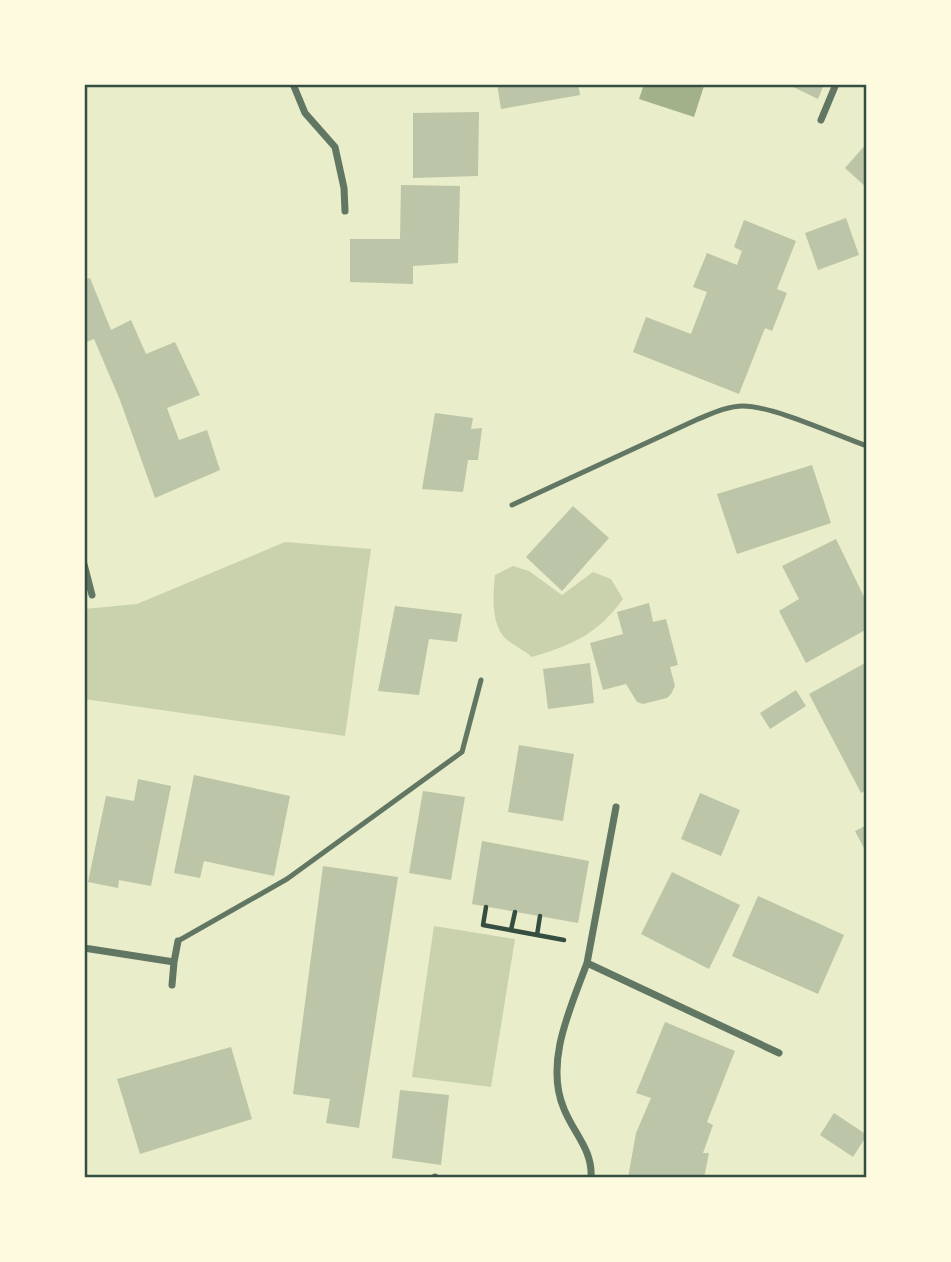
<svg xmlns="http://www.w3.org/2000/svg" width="951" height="1262" viewBox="0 0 951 1262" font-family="'Asap Condensed',sans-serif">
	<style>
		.green { fill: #cad2ad }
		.water { fill: #a3b18a }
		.building { fill: #bcc5a7 }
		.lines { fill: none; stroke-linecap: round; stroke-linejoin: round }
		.path { stroke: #344e41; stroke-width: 4.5 }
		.service { stroke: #617663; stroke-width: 5 }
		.minor { stroke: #617663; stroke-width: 7 }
		.neatline { fill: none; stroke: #344e41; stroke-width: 2.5 }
	</style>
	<rect width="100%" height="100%" fill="#e9edc9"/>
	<path class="green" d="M 285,542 L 371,549 L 345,736 L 84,699 L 84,609 L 137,604 Z
		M 513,566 L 529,571 L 562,595 L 593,572 L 611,579 L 623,599 C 598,634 572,645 532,657 C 524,650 511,644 504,637 C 491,622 493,593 495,575 Z
		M 434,926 L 515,939 L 491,1087 L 412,1077 Z"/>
	<path class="water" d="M 644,84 L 697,84 L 704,86 L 694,117 L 639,99 Z"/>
	<path class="building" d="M 497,84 L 578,84 L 580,95 L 501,109 Z
		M 787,84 L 824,84 L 818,99 Z
		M 479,112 L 478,176 L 413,178 L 413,113 Z
		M 867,143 L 867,188 L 845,168 Z
		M 401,185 L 460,186 L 458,263 L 413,266 L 413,284 L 350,282 L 350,239 L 400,239 Z
		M 846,218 L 859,255 L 818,270 L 805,233 Z
		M 744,220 L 796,241 L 777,289 L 787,293 L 772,331 L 765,328 L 739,394 L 633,352 L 646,317 L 691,334 L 707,292 L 693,287 L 707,253 L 737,265 L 742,251 L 734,247 Z
		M 90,278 L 111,330 L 131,320 L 146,354 L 175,342 L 200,395 L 167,408 L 179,440 L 207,430 L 220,470 L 155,498 L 120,400 L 94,339 L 84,343 L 84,280 Z
		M 435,413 L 473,418 L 471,429 L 482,428 L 478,460 L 468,460 L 463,492 L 422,489 Z
		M 812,465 L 831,523 L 737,554 L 717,494 Z
		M 573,506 L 609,538 L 562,591 L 526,557 Z
		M 836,539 L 867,603 L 867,629 L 806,663 L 779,611 L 799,599 L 782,566 Z
		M 649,603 L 653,622 L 666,619 L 678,665 L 670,667 L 675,686 L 671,694 L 667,698 L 643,704 L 637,702 L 626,684 L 603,690 L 590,643 L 623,634 L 617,612 Z
		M 395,606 L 462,614 L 457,642 L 429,639 L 419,695 L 378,691 Z
		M 867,662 L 867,790 L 861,793 L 809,694 Z
		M 590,663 L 594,703 L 548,709 L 543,669 Z
		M 796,690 L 806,706 L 770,729 L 760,713 Z
		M 519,745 L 574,754 L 563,821 L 508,812 Z
		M 194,775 L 290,796 L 274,876 L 204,861 L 200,878 L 174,873 Z
		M 138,779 L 171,786 L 151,886 L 119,880 L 118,888 L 88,882 L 106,796 L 134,801 Z
		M 423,791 L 465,797 L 451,880 L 409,873 Z
		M 700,793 L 740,810 L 721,856 L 681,839 Z
		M 867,825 L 867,854 L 855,831 Z
		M 482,841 L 589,861 L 578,923 L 472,904 Z
		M 323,866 L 398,877 L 359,1128 L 326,1123 L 330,1099 L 293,1094 Z
		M 672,872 L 740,905 L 709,969 L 641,934 Z
		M 758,896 L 844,935 L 818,994 L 732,956 Z
		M 665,1022 L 735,1051 L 707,1122 L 713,1125 L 703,1153 L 709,1153 L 704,1178 L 628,1178 L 636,1133 L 651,1098 L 636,1093 Z
		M 231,1047 L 252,1119 L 140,1154 L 117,1079 Z
		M 400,1090 L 449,1095 L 441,1165 L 392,1158 Z
		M 834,1113 L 867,1135 L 853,1157 L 820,1135 Z"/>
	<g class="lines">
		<path class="path" d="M 486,907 L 483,925 L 564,940
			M 511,930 L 515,912
			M 537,935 L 540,916"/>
		<path class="service" d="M 512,505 L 696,420 C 711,414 727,406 743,406 C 773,406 836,435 867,446
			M 178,941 L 287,879 L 462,752 L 481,680"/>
		<path class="minor" d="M 293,84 L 305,113 L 335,147 L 344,188 L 345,211
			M 821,120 L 836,84
			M 84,564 L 92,595
			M 84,948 L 174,962 L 172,985
			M 174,962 L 178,941
			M 587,963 L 616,807
			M 435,1178 L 435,1177
			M 591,1178 C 593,1150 574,1134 564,1109 C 544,1062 571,1007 587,963 L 779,1053"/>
	</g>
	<rect width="951" height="1262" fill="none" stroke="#fefae0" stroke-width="172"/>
	<rect x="86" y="86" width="779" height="1090" class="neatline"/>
</svg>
